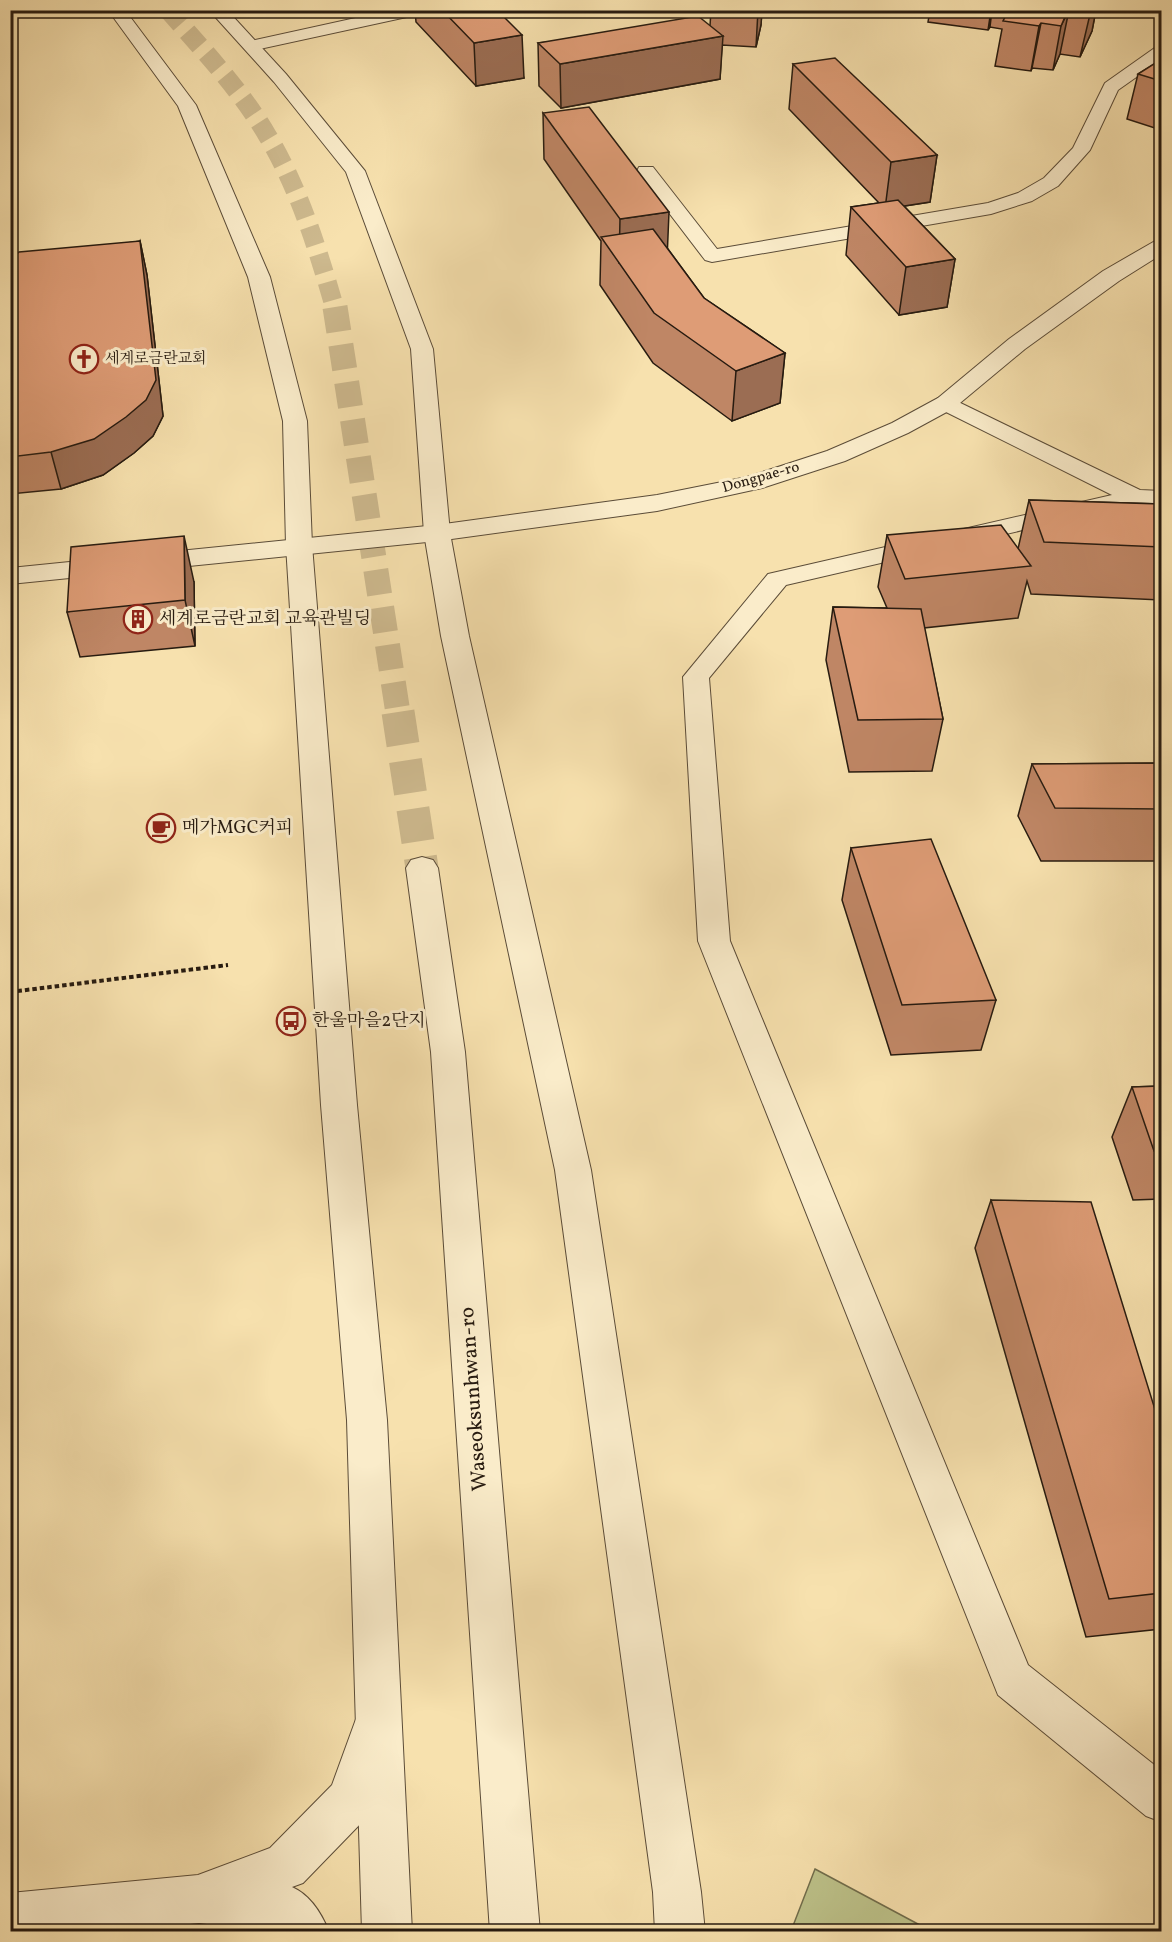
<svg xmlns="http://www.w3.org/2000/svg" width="1172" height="1942" viewBox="0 0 1172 1942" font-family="Vollkorn,'Noto Serif KR',serif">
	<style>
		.green { fill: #bdc28a; stroke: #726e4d; stroke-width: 1.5 }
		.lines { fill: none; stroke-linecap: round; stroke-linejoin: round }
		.tertiary-tunnel-far2 { stroke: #cdb98e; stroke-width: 19; stroke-dasharray: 19 10; stroke-linecap: butt }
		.tertiary-tunnel-far1 { stroke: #cdb98e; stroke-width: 25; stroke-dasharray: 25 13; stroke-linecap: butt }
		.tertiary-tunnel { stroke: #cdb98e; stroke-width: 33; stroke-dasharray: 33 16; stroke-linecap: butt }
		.service-casing { stroke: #5b4c38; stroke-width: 2 }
		.minor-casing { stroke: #5b4c38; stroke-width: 2 }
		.tertiary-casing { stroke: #5b4c38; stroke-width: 2 }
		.path { stroke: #271b10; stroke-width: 4; stroke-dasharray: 4.5 3; stroke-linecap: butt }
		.service { fill: #faecca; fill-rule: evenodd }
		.minor { fill: #faecca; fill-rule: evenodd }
		.tertiary { fill: #faecca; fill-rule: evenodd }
		.wall { fill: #bf8665; stroke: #271b10; stroke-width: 1.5 }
		.shaded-wall { fill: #9b6d53; stroke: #271b10; stroke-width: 1.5 }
		.building { fill: #de9c76; stroke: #271b10; stroke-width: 1.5 }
		.labels { text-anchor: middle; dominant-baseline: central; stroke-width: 6; stroke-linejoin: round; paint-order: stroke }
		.far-poi-label { font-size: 15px; fill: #271b10; stroke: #faecca; text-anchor: start }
		.far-street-label { font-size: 15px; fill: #271b10; stroke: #faecca }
		.poi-label { font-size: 18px; fill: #271b10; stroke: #faecca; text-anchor: start }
		.near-street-label { font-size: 21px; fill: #271b10; stroke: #faecca }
	</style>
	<rect width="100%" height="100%" fill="#f7e1ae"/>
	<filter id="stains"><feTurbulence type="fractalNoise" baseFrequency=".00333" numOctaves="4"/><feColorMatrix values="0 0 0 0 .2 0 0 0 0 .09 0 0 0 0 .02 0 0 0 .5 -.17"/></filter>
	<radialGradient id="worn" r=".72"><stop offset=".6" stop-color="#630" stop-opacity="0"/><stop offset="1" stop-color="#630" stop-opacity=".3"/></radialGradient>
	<path class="green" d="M 815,1869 L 931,1931 L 791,1931 Z"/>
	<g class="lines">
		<path class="tertiary-tunnel-far2" d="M 168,10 C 203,50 240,89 267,135 C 299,188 318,250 335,309"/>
		<path class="tertiary-tunnel-far1" d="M 335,307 L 398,713"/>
		<path class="tertiary-tunnel" d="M 398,712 L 422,868"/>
		<g class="service-casing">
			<path id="service" d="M 392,10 L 424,10 L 416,15 L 251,51 L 243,46 L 251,41 Z
				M 1162,46 L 1162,59 L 1118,90 L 1090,150 L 1058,186 L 1032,201 L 991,214 L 712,262 L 705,260 L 637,171 L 639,167 L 653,167 L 717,249 L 988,203 L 1018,193 L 1044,178 L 1073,148 L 1105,83 L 1156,47 Z
				M 946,396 L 1140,490 L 1162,491 L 1162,505 L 1135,504 L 786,585 L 709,678 L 730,941 L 1028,1665 L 1162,1771 L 1162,1822 L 1146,1816 L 998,1695 L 992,1680 L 698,941 L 683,677 L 768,574 L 1112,495 L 938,408 L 935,403 L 938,398 Z"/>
		</g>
		<g class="minor-casing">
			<path id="minor" d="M 1162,239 L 1162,254 L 1119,281 L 1025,349 L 954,408 L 908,433 L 845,461 L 762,488 L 657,511 L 437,541 L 10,584 L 10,568 L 437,525 L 657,495 L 747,477 L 827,451 L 892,423 L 938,398 L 1009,339 L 1103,271 L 1155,241 Z
				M 372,1712 L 388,1719 L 395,1735 L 367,1817 L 303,1883 L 292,1887 C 310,1895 322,1914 329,1932 L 271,1932 L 199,1923 L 118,1932 L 10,1932 L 10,1893 L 198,1875 L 270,1848 L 332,1785 L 356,1719 Z"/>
		</g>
		<g class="tertiary-casing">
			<path id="tertiary" d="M 108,10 L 125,10 L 196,105 L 270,277 L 307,421 L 312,545 L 357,1105 L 387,1420 L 412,1932 L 362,1932 L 347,1420 L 321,1105 L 286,545 L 283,421 L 248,277 L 178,106 Z
				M 209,10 L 227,10 L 286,74 L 365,171 L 433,349 L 450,533 L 469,636 L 591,1170 L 701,1892 L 705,1932 L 655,1932 L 653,1892 L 555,1170 L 441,636 L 424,533 L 411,349 L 346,172 L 274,82 Z
				M 422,857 L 433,860 L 438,868 L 465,1052 L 540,1932 L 490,1932 L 431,1052 L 406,868 L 411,860 Z"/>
		</g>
		<path class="path" d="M 10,992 L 228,965"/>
		<use href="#service" class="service"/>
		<use href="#minor" class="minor"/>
		<use href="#tertiary" class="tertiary"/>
	</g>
	<path class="wall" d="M 415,10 L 497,10 L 524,78 L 476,86 L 416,22 Z
		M 711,10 L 762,10 L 761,25 L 756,47 L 722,45 L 720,79 L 561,108 L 539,86 L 538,43 L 710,26 Z
		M 930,10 L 1096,10 L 1092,31 L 1080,57 L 1060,54 L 1053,70 L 1032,68 L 1031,71 L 995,66 L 1002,29 L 990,27 L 988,30 L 928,22 Z
		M 1161,60 L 1161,130 L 1127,119 L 1138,74 Z
		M 793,64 L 937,155 L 930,202 L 904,206 L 955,259 L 947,307 L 899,315 L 846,255 L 851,207 L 879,203 L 789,109 Z
		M 543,113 L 668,249 L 704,298 L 785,353 L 780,403 L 732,421 L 653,363 L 600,285 L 601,241 L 544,159 Z
		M 140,241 L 147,275 L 163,416 L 153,436 L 134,453 L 103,475 L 61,489 L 10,494 L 10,260 Z
		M 1029,500 L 1161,504 L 1161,600 L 1031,594 L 1027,581 L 1018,618 L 924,628 L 943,719 L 932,771 L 849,772 L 826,660 L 833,607 L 887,608 L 878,587 L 887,535 L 1018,549 Z
		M 194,582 L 195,646 L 80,657 L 67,612 Z
		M 1161,763 L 1161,861 L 1041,861 L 1018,816 L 1032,764 Z
		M 851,848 L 996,1000 L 981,1050 L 891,1055 L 842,900 Z
		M 1161,1086 L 1161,1199 L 1133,1200 L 1112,1137 L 1132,1087 Z
		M 991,1200 L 1161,1429 L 1161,1629 L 1086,1637 L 975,1248 Z"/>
	<path class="shaded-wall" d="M 758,10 L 762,10 L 761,25 L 756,47 Z
		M 991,10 L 992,10 L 990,27 L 988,30 Z
		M 1069,10 L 1060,54 L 1053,70 L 1061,26 Z
		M 1091,10 L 1096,10 L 1092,31 L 1080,57 Z
		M 1041,23 L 1032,68 L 1031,71 L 1039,26 Z
		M 522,35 L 524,78 L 476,86 L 474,43 Z
		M 723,36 L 720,79 L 561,108 L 560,64 Z
		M 937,155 L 930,202 L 885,209 L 891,162 Z
		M 669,212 L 667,260 L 619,263 L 620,219 Z
		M 140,241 L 147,275 L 163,416 L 153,436 L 134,453 L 103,475 L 61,489 L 51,452 Z
		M 955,259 L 947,307 L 899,315 L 906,267 Z
		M 785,353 L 780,403 L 732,421 L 736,371 Z
		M 184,536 L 194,582 L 195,646 L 185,600 Z"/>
	<path class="building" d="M 442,10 L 497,10 L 522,35 L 474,43 Z
		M 1009,10 L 1068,10 L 1061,26 L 1041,23 L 1039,26 L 1003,21 Z
		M 1069,10 L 1091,10 L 1089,13 Z
		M 698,16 L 723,36 L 560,64 L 538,43 Z
		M 835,58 L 937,155 L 891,162 L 793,64 Z
		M 1160,60 L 1161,60 L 1161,81 L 1138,74 Z
		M 589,107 L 669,212 L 620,219 L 543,113 Z
		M 898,200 L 955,259 L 906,267 L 851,207 Z
		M 653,229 L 704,298 L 785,353 L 736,371 L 654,313 L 601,237 Z
		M 140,241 L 156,380 L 146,400 L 126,417 L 94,439 L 51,452 L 10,457 L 10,260 L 19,252 Z
		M 1029,500 L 1161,504 L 1161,547 L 1044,542 Z
		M 1001,525 L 1031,566 L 905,579 L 887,535 Z
		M 184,536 L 185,600 L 67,612 L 71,547 Z
		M 833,607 L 921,609 L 943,719 L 858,720 Z
		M 1161,763 L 1161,809 L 1055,808 L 1032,764 Z
		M 931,839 L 996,1000 L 902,1005 L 851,848 Z
		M 1161,1086 L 1161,1151 L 1154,1151 L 1132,1087 Z
		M 991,1200 L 1091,1202 L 1161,1429 L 1161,1593 L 1109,1599 Z"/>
	<defs>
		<g id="church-ring" transform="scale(1.5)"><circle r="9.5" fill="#faecca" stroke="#8f2418" stroke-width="1.5"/><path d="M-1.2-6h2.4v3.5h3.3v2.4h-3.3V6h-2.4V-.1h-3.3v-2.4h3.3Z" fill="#8f2418"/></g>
		<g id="building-ring" transform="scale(1.5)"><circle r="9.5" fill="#faecca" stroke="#8f2418" stroke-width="1.5"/><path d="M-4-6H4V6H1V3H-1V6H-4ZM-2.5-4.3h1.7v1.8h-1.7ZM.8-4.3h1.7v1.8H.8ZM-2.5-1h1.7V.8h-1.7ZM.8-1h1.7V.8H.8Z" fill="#8f2418"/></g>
		<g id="cafe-ring" transform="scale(1.5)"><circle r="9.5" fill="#faecca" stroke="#8f2418" stroke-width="1.5"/><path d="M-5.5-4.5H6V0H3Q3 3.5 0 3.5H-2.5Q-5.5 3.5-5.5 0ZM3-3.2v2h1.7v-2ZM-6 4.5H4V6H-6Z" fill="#8f2418"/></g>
		<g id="bus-ring" transform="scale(1.5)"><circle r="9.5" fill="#faecca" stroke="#8f2418" stroke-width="1.5"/><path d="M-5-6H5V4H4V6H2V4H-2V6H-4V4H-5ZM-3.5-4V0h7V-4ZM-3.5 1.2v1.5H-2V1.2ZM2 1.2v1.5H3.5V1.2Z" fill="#8f2418"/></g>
	</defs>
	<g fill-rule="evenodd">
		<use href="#church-ring" x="84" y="359"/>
		<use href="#building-ring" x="138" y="619"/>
		<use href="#cafe-ring" x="161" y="828"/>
		<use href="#bus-ring" x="291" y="1021"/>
	</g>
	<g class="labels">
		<g class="far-poi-label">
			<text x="105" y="359">세계로금란교회</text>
		</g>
		<g class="far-street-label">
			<text transform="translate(761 478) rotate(-16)">Dongpae-ro</text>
		</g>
		<g class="poi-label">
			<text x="159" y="619">세계로금란교회 교육관빌딩</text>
			<text x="182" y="828">메가MGC커피</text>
			<text x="312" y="1021">한울마을2단지</text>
		</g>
		<g class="near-street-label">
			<text transform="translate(474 1399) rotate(-94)">Waseoksunhwan-ro</text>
		</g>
	</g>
	<rect width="1172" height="1942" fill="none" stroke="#f7e1ae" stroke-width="36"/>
	<rect x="12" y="12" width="1148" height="1918" fill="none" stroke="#271b10" stroke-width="3"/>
	<rect x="18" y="18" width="1136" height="1906" fill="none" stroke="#271b10" stroke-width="1.5"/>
	<rect width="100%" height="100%" filter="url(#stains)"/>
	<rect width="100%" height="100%" fill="url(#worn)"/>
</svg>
